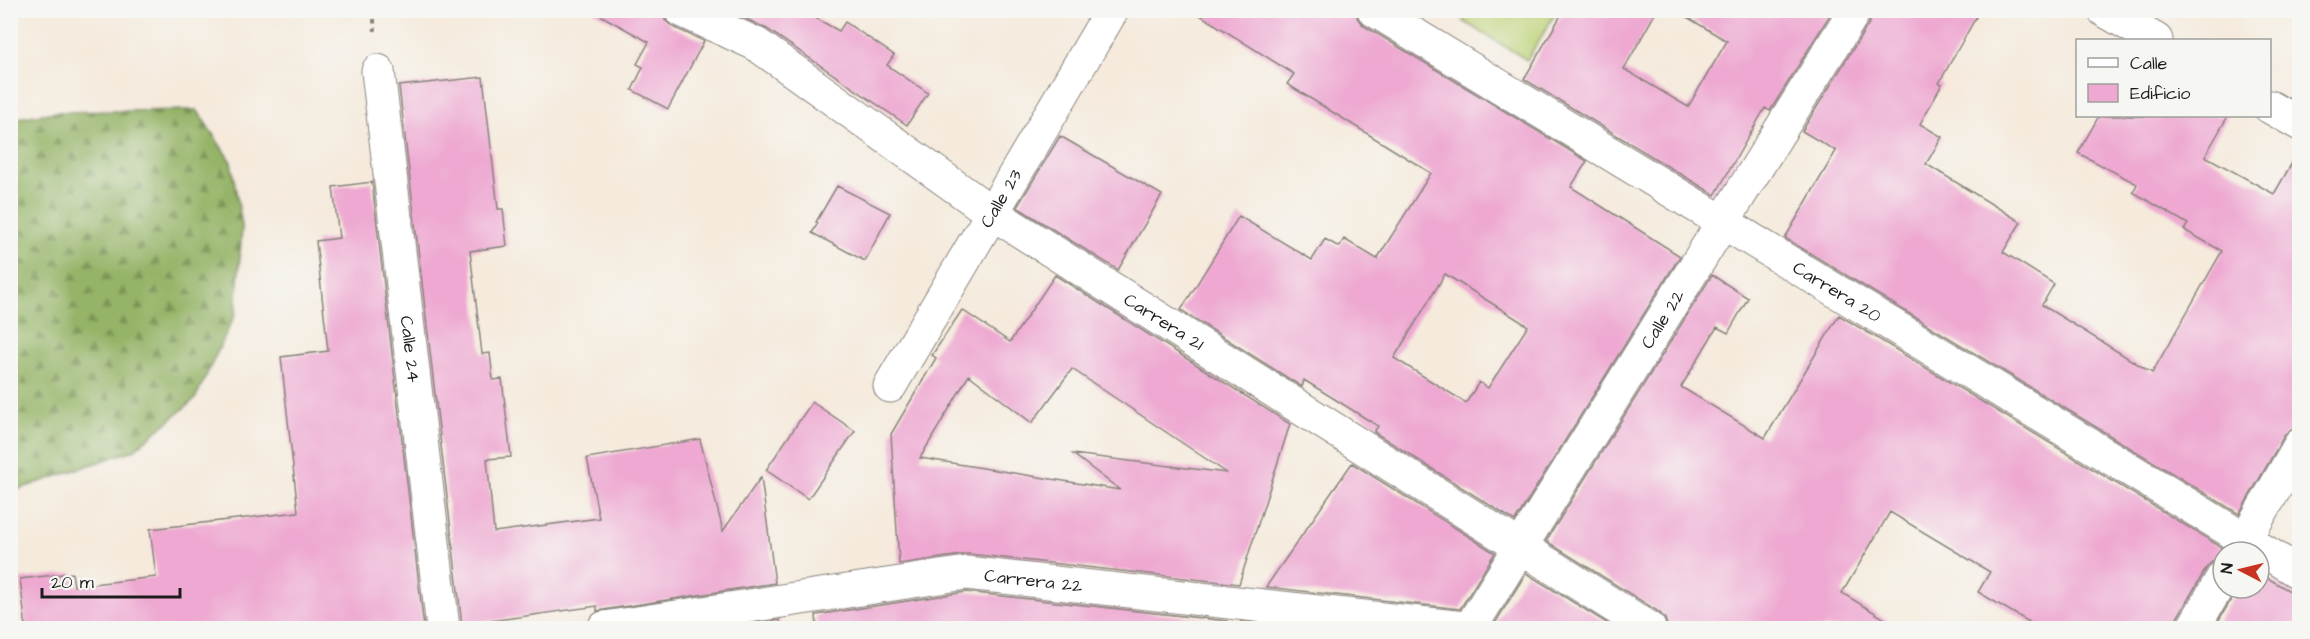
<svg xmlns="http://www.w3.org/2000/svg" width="2310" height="639" viewBox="0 0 2310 639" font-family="'Architects Daughter',sans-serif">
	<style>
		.forest { fill: url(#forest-firs); stroke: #586842; stroke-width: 1.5 }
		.pitch { fill: #bcd276; stroke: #6c7749; stroke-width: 1.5 }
		.building { fill: #eea8d1; fill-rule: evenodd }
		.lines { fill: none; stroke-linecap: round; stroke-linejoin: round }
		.minor-casing { stroke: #88837c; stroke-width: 35 }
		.path { stroke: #88837c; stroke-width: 4; stroke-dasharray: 4.5 4.5; stroke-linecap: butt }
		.minor { stroke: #fff; stroke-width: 33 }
		.labels { text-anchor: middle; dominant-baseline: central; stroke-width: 4.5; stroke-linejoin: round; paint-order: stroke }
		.street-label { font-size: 18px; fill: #1c1c1c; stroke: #f6f6f2 }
	</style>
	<defs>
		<pattern id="forest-firs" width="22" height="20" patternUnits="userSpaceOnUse" patternTransform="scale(1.5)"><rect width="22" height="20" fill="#95b467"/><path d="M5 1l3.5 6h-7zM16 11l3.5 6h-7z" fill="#799254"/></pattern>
	</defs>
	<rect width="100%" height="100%" fill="#f6f6f2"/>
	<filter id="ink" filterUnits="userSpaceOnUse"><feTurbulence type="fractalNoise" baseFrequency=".0167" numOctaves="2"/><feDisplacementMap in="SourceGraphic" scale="12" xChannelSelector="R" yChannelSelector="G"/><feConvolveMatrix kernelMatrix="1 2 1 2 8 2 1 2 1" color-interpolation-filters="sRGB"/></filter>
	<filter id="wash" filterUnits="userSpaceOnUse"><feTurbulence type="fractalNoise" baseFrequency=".008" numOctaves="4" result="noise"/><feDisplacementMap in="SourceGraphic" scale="24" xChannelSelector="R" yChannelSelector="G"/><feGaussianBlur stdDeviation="1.35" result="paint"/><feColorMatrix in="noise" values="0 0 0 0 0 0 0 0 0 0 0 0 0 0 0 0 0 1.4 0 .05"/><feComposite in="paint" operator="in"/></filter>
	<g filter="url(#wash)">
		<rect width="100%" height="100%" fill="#f5eadc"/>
		<path class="forest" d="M 197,110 L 231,162 L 242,226 L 236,313 L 195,399 L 134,450 L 11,492 L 11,119 L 56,112 Z"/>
		<path class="pitch" d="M 1469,11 L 1469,10 L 1557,11 L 1527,60 L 1463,21 Z"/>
		<g id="blocks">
			<path class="building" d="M 591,10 L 662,10 L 665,20 L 673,27 L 704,41 L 668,109 L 632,90 L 643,67 L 637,64 L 649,42 Z
				M 728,10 L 801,10 L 839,31 L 845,22 L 894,55 L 887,65 L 928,93 L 907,125 L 767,29 Z
				M 1192,10 L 1355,10 L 1358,19 L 1364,26 L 1587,161 L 1571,187 L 1680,256 L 1515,521 L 1374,432 L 1378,426 L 1304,380 L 1302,387 L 1181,310 L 1239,216 L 1312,260 L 1325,239 L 1339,247 L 1344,239 L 1377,259 L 1431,173 L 1287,84 L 1294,74 ZM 1445,274 L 1528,326 L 1488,388 L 1479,382 L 1466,403 L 1394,358 Z
				M 1564,10 L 1657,10 L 1624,69 L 1688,107 L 1727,41 L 1675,10 L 1833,10 L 1770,111 L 1765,108 L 1715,195 L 1524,79 Z
				M 1874,10 L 1980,10 L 1939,83 L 1942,84 L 1920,124 L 1942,137 L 1926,164 L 2021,222 L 2003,252 L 2054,284 L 2042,305 L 2152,373 L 2222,251 L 2184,230 L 2188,224 L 2133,192 L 2137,184 L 2078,153 L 2099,116 L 2228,116 L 2205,156 L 2274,194 L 2300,149 L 2300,418 L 2294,428 L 2284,436 L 2239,514 L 1785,238 L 1836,151 L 1802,131 L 1871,20 Z
				M 483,77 L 498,209 L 503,209 L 507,246 L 470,251 L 482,354 L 490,353 L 493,380 L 502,379 L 511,457 L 487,459 L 494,532 L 599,518 L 587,458 L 700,439 L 723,531 L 761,477 L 775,583 L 597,611 L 597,606 L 462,625 L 399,86 Z
				M 1060,136 L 1162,195 L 1118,270 L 1017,207 Z
				M 372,182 L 424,628 L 26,628 L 20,579 L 72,573 L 74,586 L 156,577 L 150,529 L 298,512 L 281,357 L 328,351 L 316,241 L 339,238 L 333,187 Z
				M 837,186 L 890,213 L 865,261 L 812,233 L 818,223 L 816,222 Z
				M 1055,275 L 1290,424 L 1239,584 L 968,554 L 899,564 L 891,434 L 936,358 L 932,355 L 962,310 L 1010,342 ZM 1072,369 L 1227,473 L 1073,454 L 1120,490 L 920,458 L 969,375 L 1032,423 Z
				M 1712,275 L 1748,298 L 1728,333 L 1717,327 L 1681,387 L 1765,438 L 1839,315 L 2221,547 L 2221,559 L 2213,561 L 2207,567 L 2177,618 L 2174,628 L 2039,628 L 1978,592 L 1990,572 L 1890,512 L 1842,593 L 1900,628 L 1668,628 L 1665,619 L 1659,612 L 1546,541 Z
				M 812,402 L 855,431 L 808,499 L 766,470 Z
				M 1352,463 L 1495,553 L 1460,609 L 1266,587 Z
				M 1526,573 L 1615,628 L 1492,628 Z
				M 2259,573 L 2300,597 L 2300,628 L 2214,628 L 2238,588 L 2259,588 Z
				M 966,592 L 1227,621 L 1224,628 L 817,628 L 816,615 Z
				M 780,620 L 781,628 L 726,628 Z
				M 1241,622 L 1298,628 L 1237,628 Z"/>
		</g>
	</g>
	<g filter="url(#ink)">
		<use href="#blocks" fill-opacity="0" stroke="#88837c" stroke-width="1.5"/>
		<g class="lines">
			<g class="minor-casing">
				<g id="minor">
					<path id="s1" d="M 681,10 L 756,44 L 992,213 L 1649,628"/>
					<path id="s2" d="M 1374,10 L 2300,573"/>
					<path d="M 2104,10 L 2156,40"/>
					<path id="s3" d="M 378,71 L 443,628"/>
					<path d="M 2270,107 L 2300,124"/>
					<path id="s4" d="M 890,386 L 1112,10"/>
					<path d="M 2238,552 L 2300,445"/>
					<path id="s5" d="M 604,628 L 966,573 L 1464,628"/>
					<path id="s6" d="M 1470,628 L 1855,10"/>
					<path d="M 2193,628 L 2223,577"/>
				</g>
			</g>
			<path class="path" d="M 373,10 L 375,31"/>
			<use href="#minor" class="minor"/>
		</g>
	</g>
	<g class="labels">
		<g class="street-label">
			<text stroke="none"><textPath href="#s4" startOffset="218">Calle 23</textPath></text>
			<text stroke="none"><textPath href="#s2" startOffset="542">Carrera 20</textPath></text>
			<text stroke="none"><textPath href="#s6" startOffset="364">Calle 22</textPath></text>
			<text stroke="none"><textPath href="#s1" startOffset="576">Carrera 21</textPath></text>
			<text stroke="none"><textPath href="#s3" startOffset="280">Calle 24</textPath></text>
			<text stroke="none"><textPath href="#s5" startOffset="434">Carrera 22</textPath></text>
		</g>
	</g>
	<rect width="2310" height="639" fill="none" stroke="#f6f6f2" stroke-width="36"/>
	<rect x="2076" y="39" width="195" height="78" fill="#f6f6f2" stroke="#9f9f9c" stroke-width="1.5"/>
	<rect x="2088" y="58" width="30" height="9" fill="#ffffff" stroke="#9f9f9c" stroke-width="1.5"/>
	<text x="2130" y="69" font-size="18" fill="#1c1c1c">Calle</text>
	<rect x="2088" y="84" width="30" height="18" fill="#eea8d1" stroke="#9f9f9c" stroke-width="1.5"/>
	<text x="2130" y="99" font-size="18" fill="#1c1c1c">Edificio</text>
	<g transform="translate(2241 570) rotate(277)"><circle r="28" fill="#f6f6f2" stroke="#9f9f9c" stroke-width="1.5"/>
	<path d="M0-4.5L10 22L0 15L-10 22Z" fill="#c8321e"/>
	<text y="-9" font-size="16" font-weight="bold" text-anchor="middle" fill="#1c1c1c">N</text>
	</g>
	<path d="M42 588v9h138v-9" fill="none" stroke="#1c1c1c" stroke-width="3"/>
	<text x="51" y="588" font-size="18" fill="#1c1c1c" stroke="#f6f6f2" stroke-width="4.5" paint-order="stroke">20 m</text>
</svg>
